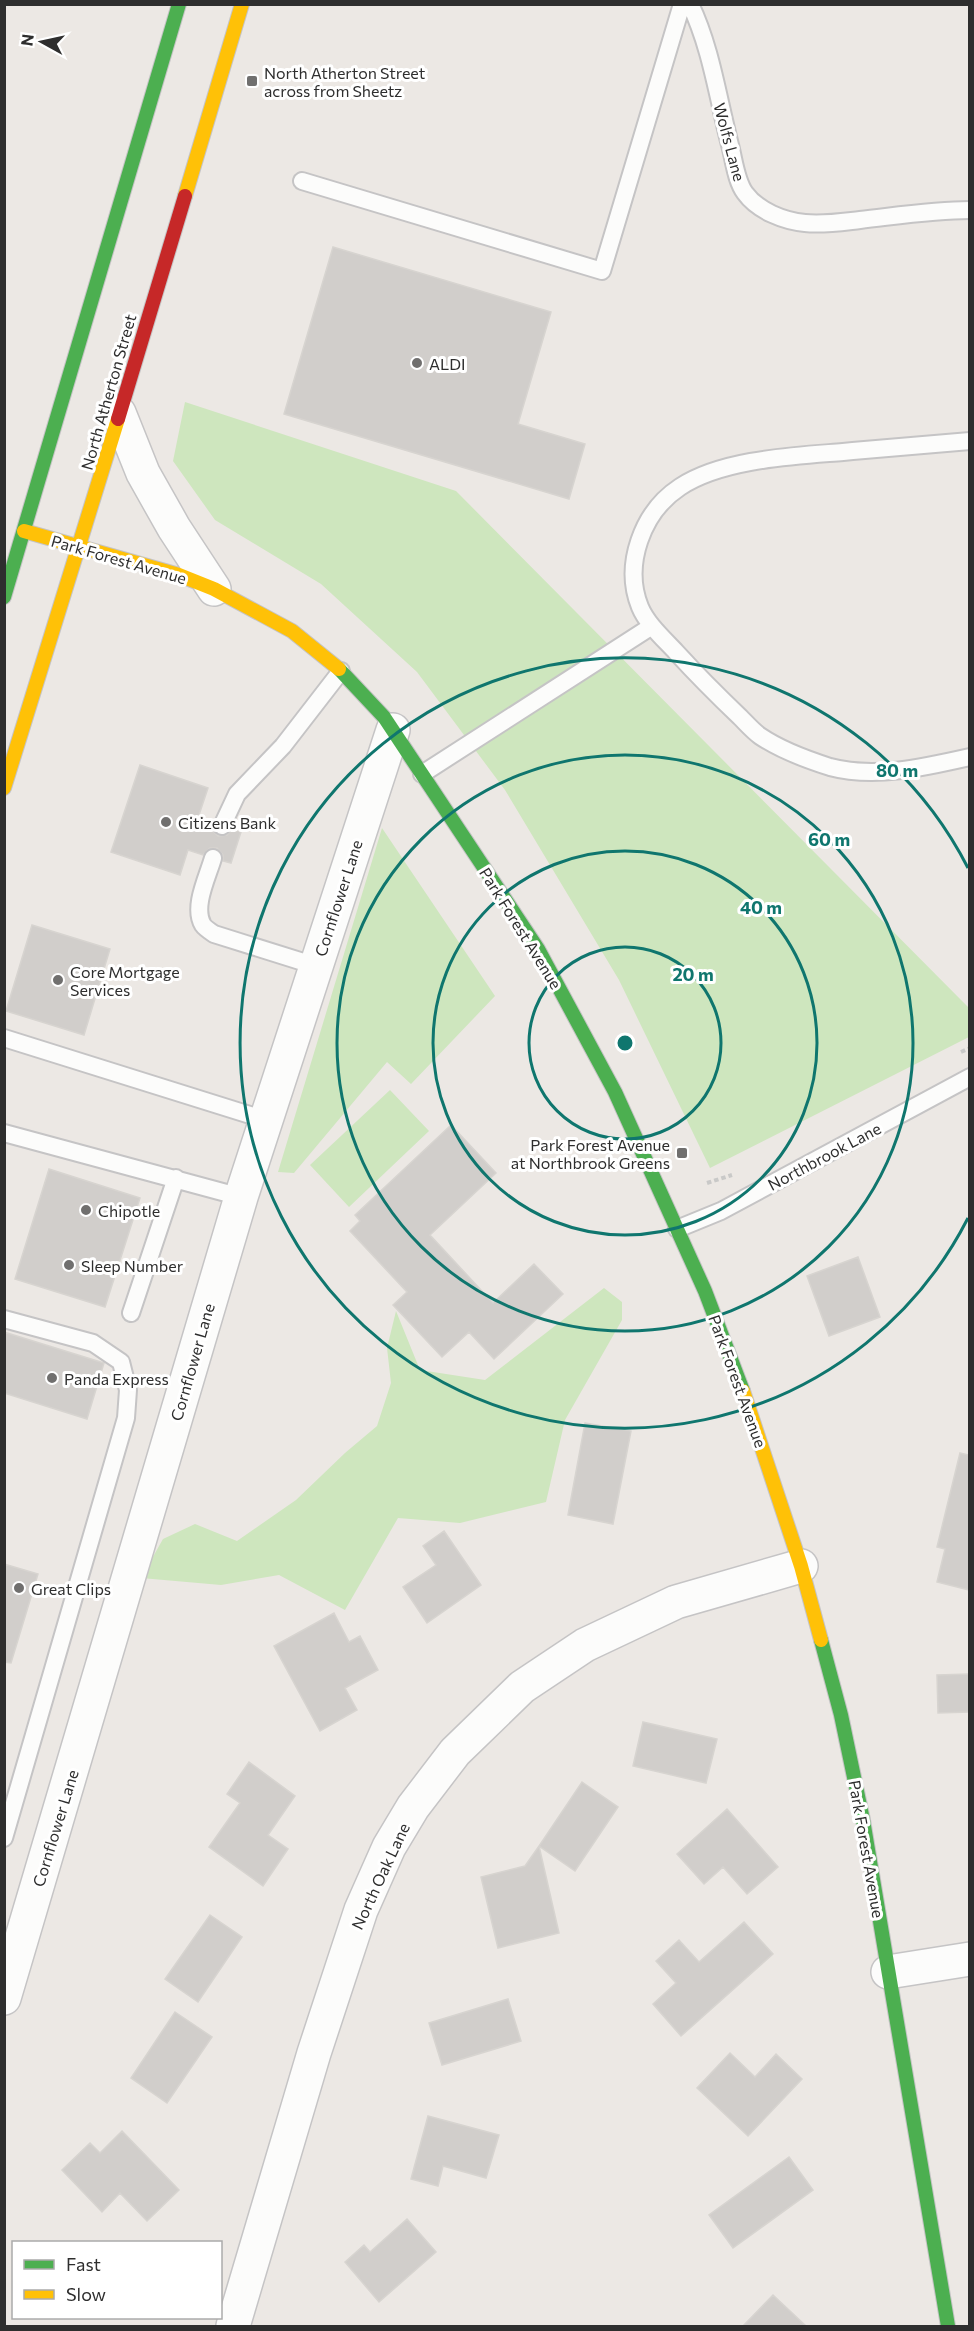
<svg xmlns="http://www.w3.org/2000/svg" width="974" height="2331" viewBox="0 0 974 2331" font-family="Commissioner,sans-serif">
	<style>
		.green { fill: #cee6be }
		.building { fill: #d1cecb; stroke: #d7d4d0; stroke-width: 1.5 }
		.lines { fill: none; stroke-linecap: round; stroke-linejoin: round }
		.lane-casing { stroke: #c5c4c5; stroke-width: 20 }
		.street-casing { stroke: #c5c4c5; stroke-width: 36 }
		.fast-casing { stroke: #c5c4c5; stroke-width: 16 }
		.slow-casing { stroke: #c5c4c5; stroke-width: 16 }
		.jam-casing { stroke: #c5c4c5; stroke-width: 16 }
		.path { stroke: #c9c9c8; stroke-width: 4; stroke-dasharray: 4.5 3; stroke-linecap: butt }
		.lane { stroke: #fcfcfb; stroke-width: 16 }
		.street { stroke: #fcfcfb; stroke-width: 33 }
		.fast { stroke: #4caf50; stroke-width: 14 }
		.slow { stroke: #ffc107; stroke-width: 14 }
		.jam { stroke: #c62828; stroke-width: 14 }
		.ring { fill: none; stroke: #0f766e; stroke-width: 3 }
		.poi-dot { fill: #706f6e; stroke: #fff; stroke-width: 2 }
		.labels { text-anchor: middle; dominant-baseline: central; stroke-width: 6; stroke-linejoin: round; paint-order: stroke }
		.poi-label { font-size: 16px; fill: #2e2e2e; stroke: #fff; text-anchor: start }
		.street-label { font-size: 16px; fill: #2e2e2e; stroke: #fff }
		.centre { fill: #0f766e; stroke: #fff; stroke-width: 3 }
		.ring-label { font-size: 18px; text-anchor: middle; font-weight: bold; fill: #0f766e; stroke: #fff; stroke-width: 6; stroke-linejoin: round; paint-order: stroke }
	</style>
	<rect width="100%" height="100%" fill="#ece8e4"/>
	<path class="green" d="M 185,402 L 456,491 L 969,1008 L 969,1037 L 710,1168 L 619,980 L 505,790 L 417,672 L 321,584 L 215,520 L 173,461 Z
		M 382,828 L 495,996 L 411,1084 L 387,1062 L 294,1173 L 278,1172 Z
		M 390,1090 L 429,1131 L 349,1207 L 310,1165 Z
		M 604,1288 L 622,1302 L 622,1320 L 565,1420 L 546,1502 L 460,1523 L 398,1518 L 345,1610 L 279,1575 L 221,1585 L 141,1578 L 163,1539 L 195,1524 L 237,1541 L 296,1500 L 345,1453 L 377,1426 L 391,1383 L 387,1348 L 396,1311 L 420,1370 L 485,1380 Z"/>
	<path class="building" d="M 333,247 L 551,312 L 518,424 L 585,444 L 569,499 L 284,414 Z
		M 140,765 L 208,788 L 198,818 L 212,823 L 213,831 L 218,836 L 227,835 L 232,829 L 241,832 L 231,863 L 223,861 L 223,855 L 217,848 L 210,848 L 203,855 L 188,850 L 180,875 L 111,852 Z
		M 32,925 L 110,949 L 84,1035 L 6,1011 Z
		M 451,1125 L 496,1173 L 430,1235 L 493,1303 L 534,1264 L 563,1294 L 494,1359 L 469,1332 L 442,1357 L 393,1305 L 407,1292 L 350,1231 L 360,1221 L 355,1215 Z
		M 49,1169 L 140,1198 L 105,1307 L 15,1279 Z
		M 858,1257 L 880,1317 L 829,1336 L 807,1276 Z
		M 4,1332 L 104,1363 L 87,1419 L 4,1393 Z
		M 585,1423 L 631,1431 L 613,1524 L 568,1515 Z
		M 960,1453 L 969,1455 L 969,1590 L 937,1582 L 945,1549 L 937,1547 Z
		M 444,1531 L 481,1585 L 427,1623 L 403,1587 L 436,1565 L 423,1546 Z
		M 4,1564 L 38,1574 L 11,1663 L 4,1662 Z
		M 334,1613 L 349,1642 L 360,1636 L 378,1670 L 345,1688 L 357,1710 L 320,1731 L 274,1646 Z
		M 969,1674 L 969,1712 L 938,1713 L 937,1675 Z
		M 643,1722 L 717,1739 L 706,1783 L 633,1766 Z
		M 249,1762 L 295,1796 L 268,1835 L 288,1849 L 263,1886 L 209,1847 L 240,1803 L 227,1794 Z
		M 582,1782 L 618,1807 L 575,1871 L 539,1846 Z
		M 727,1809 L 778,1867 L 747,1894 L 723,1867 L 704,1884 L 677,1854 Z
		M 539,1846 L 559,1933 L 498,1948 L 481,1877 L 525,1866 Z
		M 210,1915 L 242,1937 L 198,2002 L 165,1979 Z
		M 744,1922 L 773,1954 L 681,2036 L 653,2004 L 676,1983 L 656,1961 L 679,1940 L 699,1962 Z
		M 508,1999 L 521,2041 L 442,2065 L 429,2023 Z
		M 175,2012 L 212,2037 L 167,2103 L 131,2078 Z
		M 730,2053 L 755,2077 L 776,2054 L 802,2079 L 748,2136 L 697,2088 Z
		M 428,2116 L 499,2135 L 486,2178 L 443,2166 L 438,2186 L 411,2179 Z
		M 122,2131 L 179,2190 L 147,2221 L 120,2193 L 102,2212 L 62,2170 L 90,2143 L 100,2153 Z
		M 789,2157 L 813,2190 L 733,2248 L 709,2215 Z
		M 407,2219 L 436,2252 L 379,2302 L 345,2262 L 364,2245 L 370,2252 Z
		M 773,2295 L 806,2326 L 743,2326 Z"/>
	<g class="lines">
		<g class="lane-casing">
			<path id="lane" d="M 690,4 C 711,47 718,99 730,145 C 734,160 736,181 745,193 C 758,211 784,221 805,223 C 823,225 842,222 860,220 C 896,216 933,210 970,210
				M 302,181 L 602,271 L 682,4
				M 970,441 C 927,445 885,448 843,452 C 794,456 722,459 680,487 C 642,512 623,565 640,607 C 647,624 664,639 676,652 C 697,675 718,696 740,717 C 746,723 753,731 760,736 C 779,749 808,760 830,767 C 875,779 926,767 970,757
				M 422,774 L 652,626
				M 222,826 L 237,794 L 283,746 L 341,671
				M 213,858 C 208,876 192,907 203,925 C 205,928 211,932 214,934 L 316,966
				M 4,1038 L 266,1120
				M 4,1133 L 241,1197
				M 677,1229 L 721,1211 L 970,1077
				M 131,1313 L 176,1178
				M 4,1319 L 93,1343 L 121,1362 L 128,1390 L 126,1418 L 4,1838"/>
		</g>
		<g class="street-casing">
			<path id="street" d="M 119,413 L 143,473 L 174,528 L 214,589
				M 888,1972 L 970,1959
				M 4,1998 L 241,1197 L 393,730
				M 233,2326 L 314,2053 L 361,1910 L 389,1847 L 413,1807 L 455,1752 L 522,1687 L 585,1645 L 676,1602 L 801,1566"/>
		</g>
		<g class="fast-casing">
			<path id="fast" d="M 4,597 L 179,4
				M 339,669 L 384,717 L 538,949 L 615,1092 L 705,1291 L 743,1391
				M 821,1640 L 841,1715 L 863,1820 L 948,2326"/>
		</g>
		<g class="slow-casing">
			<path id="slow" d="M 185,196 L 242,4
				M 24,531 L 179,575 L 214,589 L 292,631 L 339,669
				M 4,788 L 118,419
				M 743,1391 L 801,1566 L 821,1640"/>
		</g>
		<g class="jam-casing">
			<path id="jam" d="M 118,419 L 185,196"/>
		</g>
		<path class="path" d="M 961,1052 L 970,1048
			M 707,1183 L 732,1175"/>
		<use href="#lane" class="lane"/>
		<use href="#street" class="street"/>
		<use href="#fast" class="fast"/>
		<use href="#slow" class="slow"/>
		<use href="#jam" class="jam"/>
	</g>
	<g class="ring">
		<circle cx="625" cy="1043" r="96"/>
		<circle cx="625" cy="1043" r="192"/>
		<circle cx="625" cy="1043" r="288"/>
		<path d="M968 1218A385 385 0 1 1 968 868"/>
	</g>
	<g class="poi-dot">
		<rect x="246" y="75" width="12" height="12" rx="3"/>
		<circle cx="417" cy="363" r="6"/>
		<circle cx="166" cy="822" r="6"/>
		<circle cx="58" cy="980" r="6"/>
		<rect x="676" y="1147" width="12" height="12" rx="3"/>
		<circle cx="86" cy="1210" r="6"/>
		<circle cx="69" cy="1265" r="6"/>
		<circle cx="52" cy="1378" r="6"/>
		<circle cx="19" cy="1588" r="6"/>
	</g>
	<g class="labels">
		<g class="poi-label">
			<text x="264" y="72">North Atherton Street<tspan x="264" dy="18">across from Sheetz</tspan></text>
			<text x="429" y="363">ALDI</text>
			<text x="178" y="822">Citizens Bank</text>
			<text x="70" y="971">Core Mortgage<tspan x="70" dy="18">Services</tspan></text>
			<text x="670" y="1144" text-anchor="end">Park Forest Avenue<tspan x="670" dy="18">at Northbrook Greens</tspan></text>
			<text x="98" y="1210">Chipotle</text>
			<text x="81" y="1265">Sleep Number</text>
			<text x="64" y="1378">Panda Express</text>
			<text x="31" y="1588">Great Clips</text>
		</g>
		<g class="street-label">
			<text transform="translate(730 142) rotate(75)">Wolfs Lane</text>
			<text transform="translate(108 392) rotate(-74)">North Atherton Street</text>
			<text transform="translate(119 559) rotate(16)">Park Forest Avenue</text>
			<text transform="translate(338 898) rotate(-72)">Cornflower Lane</text>
			<text transform="translate(521 928) rotate(58)">Park Forest Avenue</text>
			<text transform="translate(824 1156) rotate(-28)">Northbrook Lane</text>
			<text transform="translate(192 1362) rotate(-74)">Cornflower Lane</text>
			<text transform="translate(738 1381) rotate(70)">Park Forest Avenue</text>
			<text transform="translate(55 1828) rotate(-73)">Cornflower Lane</text>
			<text transform="translate(867 1849) rotate(80)">Park Forest Avenue</text>
			<text transform="translate(380 1876) rotate(-65)">North Oak Lane</text>
		</g>
	</g>
	<circle cx="625" cy="1043" r="9" class="centre"/>
	<g class="ring-label">
		<text x="897" y="777">80 m</text>
		<text x="829" y="846">60 m</text>
		<text x="761" y="914">40 m</text>
		<text x="693" y="981">20 m</text>
	</g>
	<rect width="974" height="2331" fill="none" stroke="#2e2e2e" stroke-width="12"/>
	<rect x="12" y="2241" width="210" height="78" fill="#ffffff" stroke="#ababab" stroke-width="1.5"/>
	<rect x="24" y="2260" width="30" height="9" fill="#4caf50" stroke="#ababab" stroke-width="1.5"/>
	<text x="66" y="2271" font-size="18" fill="#2e2e2e">Fast</text>
	<rect x="24" y="2290" width="30" height="9" fill="#ffc107" stroke="#ababab" stroke-width="1.5"/>
	<text x="66" y="2301" font-size="18" fill="#2e2e2e">Slow</text>
	<g transform="translate(42 42) rotate(278)" stroke="#ffffff" stroke-width="4.5" paint-order="stroke">
	<path d="M0-4.5L10 22L0 15L-10 22Z" fill="#2e2e2e"/>
	<text y="-9" font-size="16" font-weight="bold" text-anchor="middle" fill="#2e2e2e">N</text>
	</g>
</svg>
